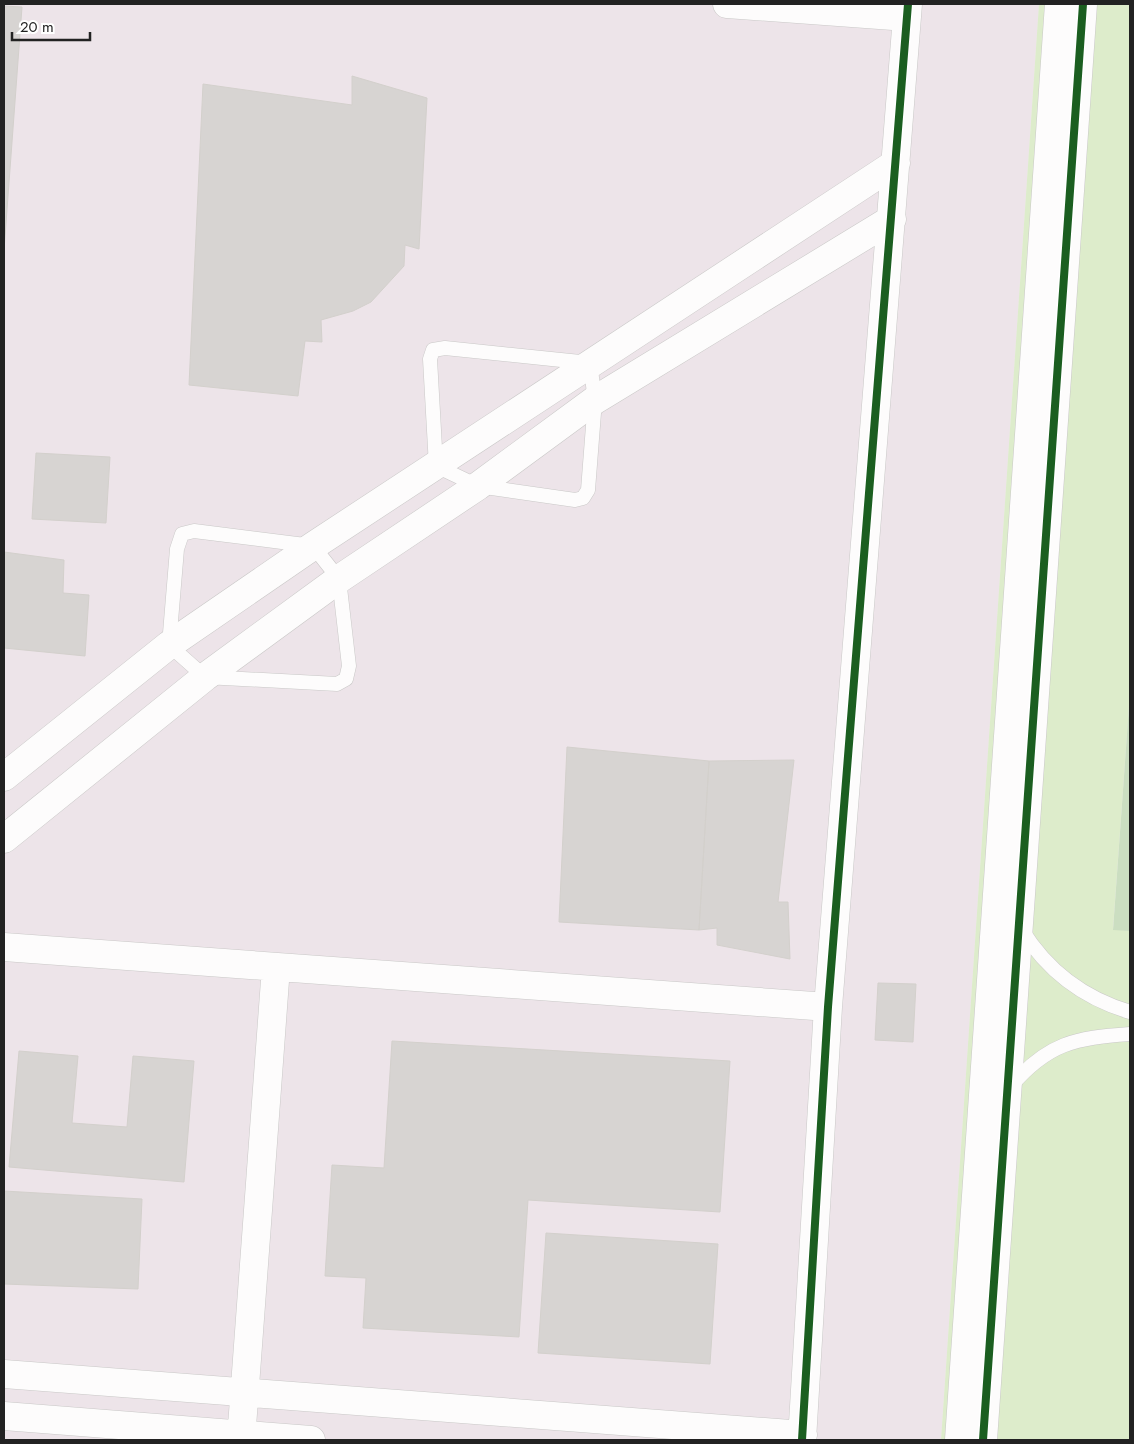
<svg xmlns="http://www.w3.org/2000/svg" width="1134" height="1444" viewBox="0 0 1134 1444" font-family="Jost,sans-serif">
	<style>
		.industrial { fill: #ede4e9 }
		.grass { fill: #ddeccb }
		.forest { fill: #cbdec1 }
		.building { fill: #d7d4d2; stroke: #d3d0cc }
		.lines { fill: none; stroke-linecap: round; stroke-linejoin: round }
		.service-casing { stroke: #c9c8c7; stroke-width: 15 }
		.minor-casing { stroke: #c9c8c7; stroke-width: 29 }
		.service { stroke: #fdfcfc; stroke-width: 14 }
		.minor { stroke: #fdfcfc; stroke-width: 28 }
		.cycleway-casing { stroke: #fff; stroke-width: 11 }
		.cycleway { stroke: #1b5e20; stroke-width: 8 }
	</style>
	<rect width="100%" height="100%" fill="#f0eeeb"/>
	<path class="industrial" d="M 4,4 L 1039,4 L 941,1440 L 4,1440 Z"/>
	<path class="grass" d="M 1039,4 L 1130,4 L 1130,692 L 1113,929 L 1130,931 L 1130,1440 L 941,1440 Z"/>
	<path class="forest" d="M 1130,692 L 1130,931 L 1113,930 Z"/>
	<path class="building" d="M 4,6 L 22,7 L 4,250 Z
		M 352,76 L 427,98 L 419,249 L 405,245 L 404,266 L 371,302 L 353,311 L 321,320 L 322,342 L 305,341 L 298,396 L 189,385 L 203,84 L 352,105 Z
		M 36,453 L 110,457 L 106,523 L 32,519 Z
		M 4,552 L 64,560 L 63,593 L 89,595 L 85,656 L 4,648 Z
		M 567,747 L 709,761 L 699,930 L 559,922 Z
		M 794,760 L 778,902 L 788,902 L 790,959 L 717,945 L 717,928 L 699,930 L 709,761 Z
		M 878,983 L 916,984 L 913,1042 L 875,1040 Z
		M 392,1041 L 730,1061 L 720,1212 L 528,1200 L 519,1337 L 363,1328 L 366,1278 L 325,1276 L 332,1165 L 384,1168 Z
		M 19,1051 L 78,1056 L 72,1123 L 127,1127 L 133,1056 L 194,1061 L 184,1182 L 9,1167 Z
		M 4,1191 L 142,1199 L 138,1289 L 4,1284 Z
		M 546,1233 L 718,1244 L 710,1364 L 538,1353 Z"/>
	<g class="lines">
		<g class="service-casing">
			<path id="service" d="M 445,348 L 590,363 L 595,400 L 588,490 L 583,498 L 575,500 L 478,486 L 436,466 L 430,359 L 433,350 Z
				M 194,531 L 313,546 L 339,579 L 349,666 L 346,679 L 337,684 L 205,677 L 169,645 L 177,549 L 182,534 Z
				M 1022,930 C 1048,972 1083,998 1130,1012
				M 1011,1086 C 1048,1043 1075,1038 1130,1034"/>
		</g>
		<g class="minor-casing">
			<path id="minor" d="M 727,4 L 907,17
				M 4,777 L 169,645 L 313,546 L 896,163
				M 4,839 L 205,677 L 339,579 L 478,486 L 595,400 L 892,219
				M 4,947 L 828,1007
				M 4,1374 L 803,1435
				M 4,1416 L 311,1440
				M 241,1440 L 276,967
				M 802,1440 L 828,1007 L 908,4
				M 959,1440 L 1059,4
				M 983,1440 L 1083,4"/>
		</g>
		<use href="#service" class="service"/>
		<use href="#minor" class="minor"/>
		<g class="cycleway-casing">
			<path id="cycleway" d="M 802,1440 L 828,1007 L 908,4
				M 983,1440 L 1083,4"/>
		</g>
		<use href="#cycleway" class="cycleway"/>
	</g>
	<rect width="1134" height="1444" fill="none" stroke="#222222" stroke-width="10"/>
	<path d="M12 32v8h78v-8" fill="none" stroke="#222222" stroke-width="2.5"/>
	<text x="20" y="32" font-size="15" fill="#222222" stroke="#ffffff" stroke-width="4" paint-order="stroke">20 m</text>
</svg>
